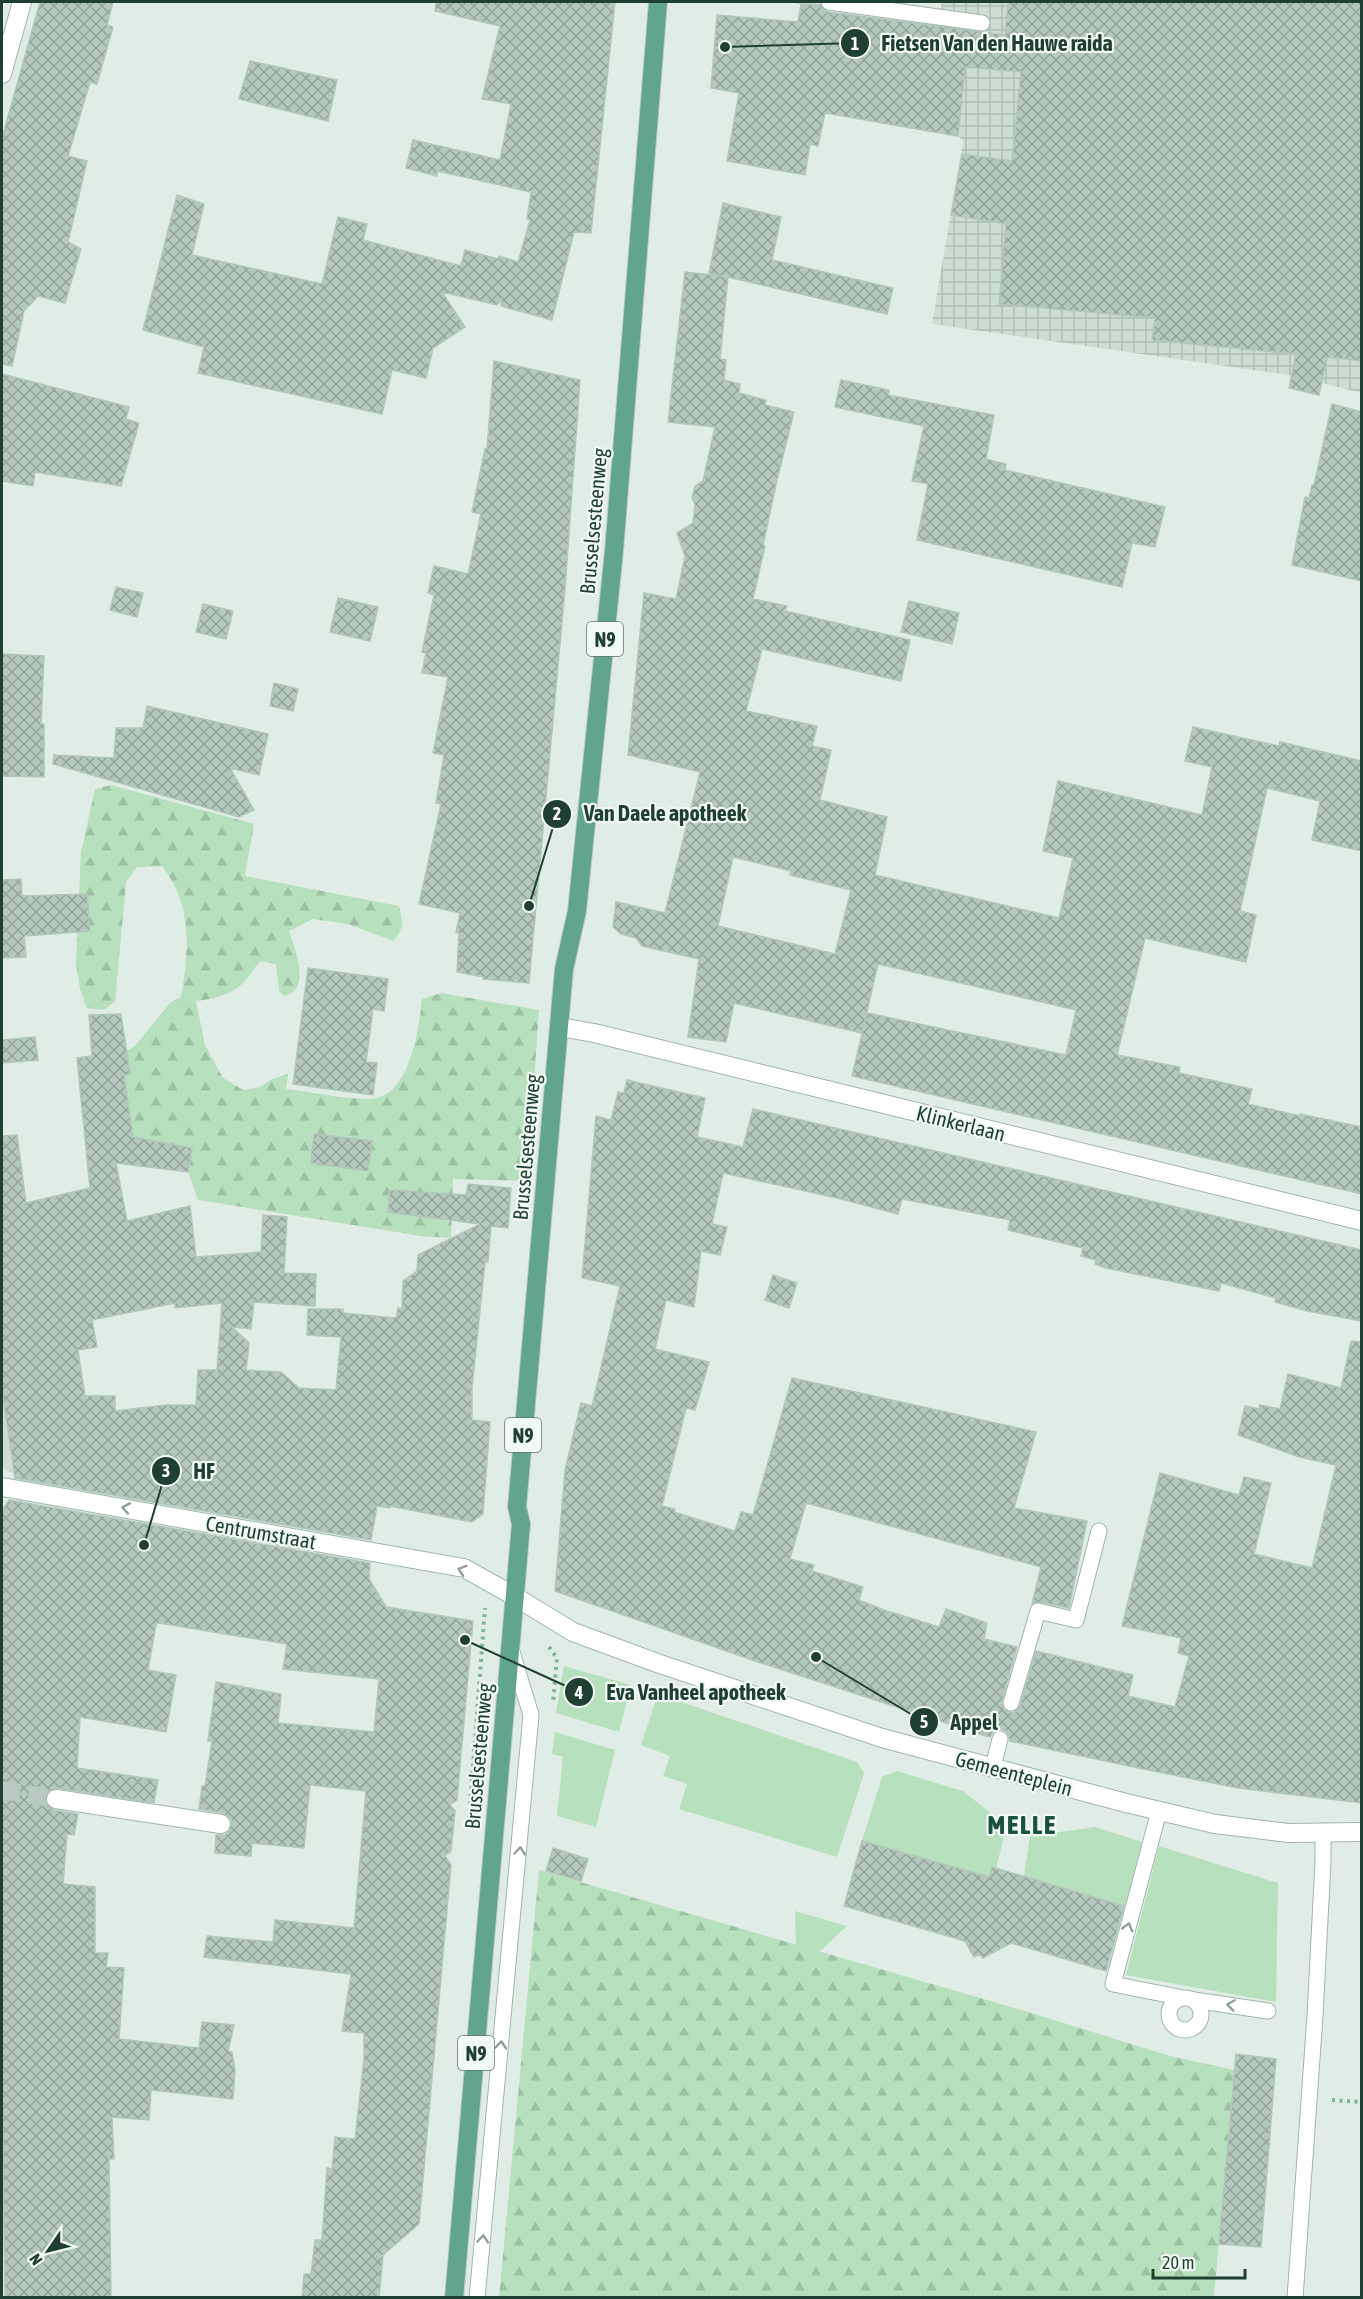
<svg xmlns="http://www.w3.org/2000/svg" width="1363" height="2299" viewBox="0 0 1363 2299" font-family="'Asap Condensed',sans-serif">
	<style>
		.built { fill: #ceddd4 }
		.industrial { fill: url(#industrial-grid) }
		.green { fill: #b7e0be }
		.forest { fill: url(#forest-firs) }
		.building { fill: url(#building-cross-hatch); stroke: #b2c7bc; stroke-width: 1.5; fill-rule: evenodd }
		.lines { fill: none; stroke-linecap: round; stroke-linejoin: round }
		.street-tunnel { stroke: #b9cac2; stroke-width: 18; stroke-dasharray: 18 9; stroke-linecap: butt }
		.lane-casing { stroke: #a2b5ad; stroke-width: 17 }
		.street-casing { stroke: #a2b5ad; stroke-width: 20 }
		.secondary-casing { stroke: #9eb9ad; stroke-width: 20 }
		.primary-casing { stroke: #c0c9c6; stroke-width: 20 }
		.path { stroke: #7eb39c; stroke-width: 4; stroke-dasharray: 3 4.5; stroke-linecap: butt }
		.lane { stroke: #fff; stroke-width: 15 }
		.street { stroke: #fff; stroke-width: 18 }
		.secondary { stroke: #fff; stroke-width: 18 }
		.primary { stroke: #61a68c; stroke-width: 18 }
		.oneway { stroke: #8f9f99 }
		.labels { text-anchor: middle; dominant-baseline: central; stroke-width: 4.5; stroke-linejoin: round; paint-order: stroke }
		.shield { fill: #f1f9f4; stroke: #5e776d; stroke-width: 1.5 }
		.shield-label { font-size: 20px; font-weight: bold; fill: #1f3f33 }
		.street-label { font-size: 21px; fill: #1f3f33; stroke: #f1f9f4 }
		.district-label { font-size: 27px; font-weight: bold; letter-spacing: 1.5px; fill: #1a523e; stroke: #f1f9f4 }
		.leader { fill: none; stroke: #1f3f33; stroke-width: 2 }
		.callout-dot { fill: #1f3f33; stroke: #f1f9f4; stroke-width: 2 }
		.mark-label { font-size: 18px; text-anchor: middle; font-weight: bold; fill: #fff }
		.callout-label { font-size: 22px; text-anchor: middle; font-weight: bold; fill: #1f3f33; stroke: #f1f9f4; stroke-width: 4.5; stroke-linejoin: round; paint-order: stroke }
	</style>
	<defs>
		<pattern id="industrial-grid" width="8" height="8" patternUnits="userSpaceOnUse" patternTransform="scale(1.5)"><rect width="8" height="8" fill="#ceddd4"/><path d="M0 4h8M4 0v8" fill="none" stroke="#b0bfb6"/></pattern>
		<pattern id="forest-firs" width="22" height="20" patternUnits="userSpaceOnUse" patternTransform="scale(1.5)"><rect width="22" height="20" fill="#b7e0be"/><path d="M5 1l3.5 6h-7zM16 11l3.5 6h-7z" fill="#9dc1a4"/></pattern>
		<pattern id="building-cross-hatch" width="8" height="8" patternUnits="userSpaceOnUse" patternTransform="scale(1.5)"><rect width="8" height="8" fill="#b5c8be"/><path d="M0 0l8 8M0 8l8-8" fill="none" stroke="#93a49b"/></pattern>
	</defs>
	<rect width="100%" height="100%" fill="#e0ede6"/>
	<path class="built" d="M 2,1391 L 6,1423 L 14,1474 L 2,1468 Z"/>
	<path class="industrial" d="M 785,2 L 895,2 L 941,9 L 942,2 L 1361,2 L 1361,393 L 1294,376 L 932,324 L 963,141 L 958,136 L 969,29 Z"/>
	<path class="green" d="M 564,1666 L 631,1685 L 619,1732 L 556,1713 Z
		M 658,1694 L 857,1762 L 864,1773 L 837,1857 L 679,1809 L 687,1784 L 663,1776 L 670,1756 L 641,1745 Z
		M 555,1732 L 615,1750 L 596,1827 L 557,1816 L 563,1757 L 552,1754 Z
		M 897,1771 L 963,1791 L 1007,1826 L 993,1879 L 862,1841 L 882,1777 Z
		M 1095,1827 L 1142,1842 L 1125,1906 L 1024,1876 L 1030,1836 Z
		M 1159,1846 L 1278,1883 L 1276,2002 L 1126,1975 Z
		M 795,1911 L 847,1926 L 819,1952 L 796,1945 Z"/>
	<path class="forest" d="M 111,785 L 254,824 L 245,876 L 399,906 C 403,922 405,928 393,941 L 348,924 L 313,919 L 289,931 C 295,949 312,990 284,996 L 279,991 L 276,964 L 261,961 C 253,968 249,978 242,984 C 229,996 212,999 196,1001 L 205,1045 L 223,1078 L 243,1090 L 260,1087 L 272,1079 L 288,1074 L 286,1089 C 313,1092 343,1099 370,1099 C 410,1098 419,1028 422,999 L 441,993 L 539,1010 L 527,1181 L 453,1179 L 451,1238 L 421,1236 L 198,1200 L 188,1172 L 117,1162 L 117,1057 L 135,1046 L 170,1003 L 181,997 C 189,950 193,905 162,866 L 137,867 L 126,882 L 115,1002 L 103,1010 L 87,1008 L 80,989 L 76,964 L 81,852 L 95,789 Z
		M 539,1870 L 1025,2011 L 1170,2056 L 1234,2070 L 1214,2297 L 499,2298 Z"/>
	<path class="building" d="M 40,2 L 113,2 L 107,25 L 113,27 L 97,84 L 90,82 L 68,156 L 87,161 L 68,242 L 81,249 L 65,303 L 38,296 L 24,311 L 12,366 L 2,364 L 2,138 Z
		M 436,2 L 615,2 L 591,233 L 574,232 L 552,320 L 501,306 L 502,299 L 497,305 L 442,292 L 465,327 L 433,348 L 426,378 L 392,370 L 382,414 L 198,373 L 204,347 L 143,330 L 177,195 L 204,204 L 192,255 L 322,284 L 338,217 L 367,224 L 363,240 L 461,266 L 465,250 L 498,259 L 499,256 L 518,262 L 530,220 L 527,219 L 531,192 L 437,171 L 437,176 L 406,168 L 413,140 L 500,160 L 511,104 L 482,99 L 500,26 L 435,11 Z
		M 1008,2 L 1362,2 L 1362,361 L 1327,357 L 1319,395 L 1289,388 L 1296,354 L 1152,340 L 1155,318 L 999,304 L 1006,224 L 951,215 L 962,154 L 1012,161 L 1021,72 L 965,67 L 958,136 L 825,113 L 818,146 L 810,144 L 805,175 L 727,161 L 739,93 L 711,88 L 717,15 L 798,22 L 801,4 L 820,5 L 828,12 L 1005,35 Z
		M 250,61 L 337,80 L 328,121 L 239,99 Z
		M 723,203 L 781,217 L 772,260 L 893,288 L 887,314 L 728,277 L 720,359 L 726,360 L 724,380 L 740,384 L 739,393 L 766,400 L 765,405 L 794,412 L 777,480 L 763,545 L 765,546 L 753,599 L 787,606 L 785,611 L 910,640 L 901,681 L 762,649 L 746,711 L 817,726 L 812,746 L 831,750 L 820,800 L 887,817 L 875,875 L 1059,918 L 1073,858 L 1043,851 L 1058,781 L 1202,815 L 1212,767 L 1185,761 L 1193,727 L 1279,746 L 1280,742 L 1362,761 L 1362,851 L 1312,840 L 1320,801 L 1267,788 L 1240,911 L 1256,915 L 1246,962 L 1145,938 L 1117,1055 L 1180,1067 L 1179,1073 L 1252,1089 L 1248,1104 L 1300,1116 L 1300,1114 L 1362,1127 L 1362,1194 L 852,1076 L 867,1013 L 1066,1055 L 1076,1010 L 961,983 L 878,964 L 862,1033 L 734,1003 L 726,1042 L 688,1037 L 699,959 L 642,946 L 636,938 L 621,934 L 613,927 L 616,902 L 665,913 L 700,772 L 628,755 L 644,593 L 676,599 L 685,556 L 677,533 L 693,523 L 695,504 L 692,498 L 695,486 L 703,481 L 715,427 L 668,422 L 685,272 L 722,276 L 709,273 ZM 733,857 L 791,871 L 790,875 L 851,890 L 835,954 L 718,926 Z
		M 494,361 L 580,380 L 565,589 L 529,983 L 483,979 L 484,977 L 457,972 L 459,933 L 456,932 L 460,913 L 419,904 L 441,804 L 436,803 L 444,755 L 433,753 L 448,677 L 422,673 L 426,653 L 422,652 L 434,595 L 428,593 L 434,566 L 468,574 L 481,514 L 472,512 L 485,449 L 487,449 Z
		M 2,374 L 129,407 L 126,419 L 139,423 L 121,486 L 35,472 L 33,486 L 2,481 Z
		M 841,380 L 889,390 L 888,395 L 994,415 L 986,459 L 1006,464 L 1005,470 L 1165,507 L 1155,547 L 1132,543 L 1122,587 L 917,540 L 928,484 L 912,481 L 924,426 L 835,407 Z
		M 1332,404 L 1362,412 L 1362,581 L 1292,565 L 1305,497 L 1309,498 L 1312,485 L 1314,485 Z
		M 116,587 L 143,593 L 137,617 L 110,610 Z
		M 338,598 L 378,607 L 370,641 L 330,632 Z
		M 909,601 L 959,613 L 952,644 L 901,632 Z
		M 203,604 L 233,611 L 226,639 L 196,632 Z
		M 2,654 L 44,656 L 41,724 L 44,724 L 44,777 L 2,776 Z
		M 274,683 L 298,689 L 293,711 L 270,706 Z
		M 147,706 L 268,734 L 259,775 L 230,768 L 254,810 L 239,817 L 53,764 L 54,755 L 114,758 L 116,728 L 143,728 Z
		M 21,879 L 22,896 L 87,894 L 90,931 L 24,936 L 26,957 L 2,958 L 2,880 Z
		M 308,968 L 388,979 L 384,1011 L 373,1009 L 366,1062 L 377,1063 L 373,1095 L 293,1084 Z
		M 121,1014 L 130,1074 L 124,1075 L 133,1137 L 192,1148 L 188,1172 L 116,1163 L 127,1221 L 190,1206 L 196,1257 L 261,1252 L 263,1215 L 287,1217 L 284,1273 L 316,1274 L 315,1306 L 254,1302 L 251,1329 L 232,1327 L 249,1343 L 246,1370 L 281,1372 L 299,1388 L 336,1390 L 341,1337 L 307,1335 L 308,1309 L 343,1309 L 343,1313 L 396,1318 L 398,1308 L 402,1309 L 403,1281 L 417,1271 L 418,1255 L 480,1224 L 388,1212 L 390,1190 L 466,1195 L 468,1184 L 511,1188 L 508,1228 L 491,1226 L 488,1262 L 485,1262 L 472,1388 L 472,1420 L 490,1422 L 483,1514 L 472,1522 L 390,1506 L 390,1508 L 377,1506 L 371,1540 L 15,1478 L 2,1391 L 2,1136 L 17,1135 L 26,1203 L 90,1188 L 77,1058 L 92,1056 L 89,1015 ZM 175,1303 L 175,1308 L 222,1303 L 217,1370 L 198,1370 L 196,1405 L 165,1405 L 115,1411 L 115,1396 L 85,1396 L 78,1350 L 97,1347 L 92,1320 Z
		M 35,1037 L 38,1060 L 2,1063 L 2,1040 Z
		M 627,1080 L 705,1098 L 697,1137 L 743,1147 L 753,1109 L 1362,1250 L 1362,1321 L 1307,1311 L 1275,1302 L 1276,1298 L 1221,1283 L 1219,1291 L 1106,1268 L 1095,1264 L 1096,1260 L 1081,1256 L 1083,1248 L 1008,1230 L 1010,1220 L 902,1199 L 898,1214 L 837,1198 L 723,1173 L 712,1224 L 727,1227 L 720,1255 L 701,1251 L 694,1307 L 666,1300 L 655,1349 L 709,1362 L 695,1410 L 686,1408 L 662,1506 L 675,1509 L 674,1512 L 735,1531 L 741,1512 L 753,1515 L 792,1378 L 1036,1432 L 1014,1508 L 1087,1521 L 1069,1608 L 1040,1602 L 1032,1604 L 1041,1567 L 806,1503 L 790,1559 L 814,1565 L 812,1571 L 863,1587 L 859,1600 L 884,1610 L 939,1627 L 946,1609 L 987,1623 L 984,1639 L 1017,1647 L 1002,1701 L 1004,1710 L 1013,1713 L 1020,1706 L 1036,1651 L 1133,1675 L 1128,1696 L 1175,1707 L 1189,1656 L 1178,1653 L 1181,1638 L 1122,1626 L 1160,1473 L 1239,1495 L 1244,1477 L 1271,1483 L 1254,1554 L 1312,1568 L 1336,1465 L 1299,1457 L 1238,1435 L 1245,1406 L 1259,1409 L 1260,1405 L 1280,1409 L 1288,1374 L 1341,1388 L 1351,1341 L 1362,1342 L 1362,1803 L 1238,1788 L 1143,1769 L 1010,1741 L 1007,1732 L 1002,1729 L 993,1732 L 990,1737 L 986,1736 L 758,1662 L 555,1591 L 565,1470 L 581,1403 L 592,1406 L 620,1286 L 582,1278 L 596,1116 L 611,1120 L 618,1092 L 624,1093 Z
		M 314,1134 L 372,1141 L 368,1171 L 311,1163 Z
		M 773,1275 L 797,1283 L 789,1308 L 765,1300 Z
		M 9,1500 L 370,1563 L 369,1579 L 386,1607 L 473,1621 L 457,1800 L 450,1805 L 455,1811 L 451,1851 L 445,1856 L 451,1865 L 419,2224 L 383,2255 L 379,2298 L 302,2298 L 304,2274 L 311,2274 L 315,2240 L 322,2240 L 327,2168 L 332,2169 L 335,2137 L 355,2139 L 364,2059 L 364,2033 L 342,2031 L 351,1974 L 204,1957 L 207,1936 L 273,1942 L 275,1920 L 354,1928 L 366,1791 L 310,1785 L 304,1848 L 252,1843 L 251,1856 L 215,1853 L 216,1835 L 225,1835 L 229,1831 L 232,1820 L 223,1813 L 199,1809 L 202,1786 L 205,1786 L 212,1741 L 208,1741 L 216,1682 L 281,1694 L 278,1723 L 374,1732 L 379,1679 L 283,1669 L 287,1644 L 159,1623 L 156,1624 L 148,1670 L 176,1675 L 166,1732 L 80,1717 L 77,1768 L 158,1780 L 154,1803 L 57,1788 L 47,1792 L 45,1803 L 54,1810 L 78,1814 L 74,1835 L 67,1834 L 63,1884 L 95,1887 L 95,1953 L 108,1953 L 106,1967 L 124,1968 L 119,2039 L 199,2048 L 202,2022 L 234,2025 L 228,2051 L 232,2052 L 235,2070 L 233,2099 L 151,2090 L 149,2120 L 112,2117 L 114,2159 L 109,2159 L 111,2298 L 5,2298 L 2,2084 L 2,1511 Z
		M 862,1841 L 989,1877 L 992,1867 L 1124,1906 L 1106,1971 L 1011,1943 L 983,1958 L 980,1954 L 974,1957 L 965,1941 L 844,1906 Z
		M 553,1848 L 588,1859 L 581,1881 L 546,1871 Z
		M 1236,2054 L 1276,2059 L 1261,2247 L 1219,2244 Z"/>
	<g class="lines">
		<path class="street-tunnel" d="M 2,1790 L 56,1799"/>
		<g class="lane-casing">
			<path id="lane" d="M 829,2 L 982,23
				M 1011,1703 L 1038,1611 L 1076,1620 L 1099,1531
				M 993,1767 L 1000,1739
				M 1159,1811 L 1113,1984 L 1183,1998
				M1169 2014a16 16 0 1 1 32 0a16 16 0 1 1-32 0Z
				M 1194,2000 L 1268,2011
				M 477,2298 L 531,1715 L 512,1652
				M 1295,2298 L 1315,2016 L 1323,1862 L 1323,1832"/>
		</g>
		<g class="street-casing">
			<path id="street" d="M 2,74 L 22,2
				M 560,1027 L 594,1033 L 1362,1221
				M 514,1596 L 573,1632 L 657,1663 L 882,1738 L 1126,1803 L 1215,1824 L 1288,1833 L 1362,1832
				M 56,1799 L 221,1824"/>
		</g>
		<g class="secondary-casing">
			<path id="secondary" d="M 2,1487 L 464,1568 L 514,1596"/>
		</g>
		<g class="primary-casing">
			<path id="primary" d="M 454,2298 L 521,1524 L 517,1507 L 564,969 L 577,911 L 614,551 L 658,2"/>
		</g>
		<path class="path" d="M 549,1647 L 557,1658 L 553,1703
			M 469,1819 L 485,1608
			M 1332,2100 L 1362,2102"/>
		<use href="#lane" class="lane"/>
		<use href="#street" class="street"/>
		<use href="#secondary" class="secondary"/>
		<use href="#primary" class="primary"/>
	</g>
	<defs><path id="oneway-chevron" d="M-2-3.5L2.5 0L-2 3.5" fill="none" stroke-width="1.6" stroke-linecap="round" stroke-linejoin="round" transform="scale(1.5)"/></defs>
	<g class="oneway">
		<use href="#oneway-chevron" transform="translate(126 1508) rotate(-170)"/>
		<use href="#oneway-chevron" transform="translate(462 1570) rotate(-162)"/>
		<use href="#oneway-chevron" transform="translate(520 1851) rotate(-85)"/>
		<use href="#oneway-chevron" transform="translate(1128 1927) rotate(-75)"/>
		<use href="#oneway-chevron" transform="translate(1231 2005) rotate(-172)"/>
		<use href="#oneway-chevron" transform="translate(501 2045) rotate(-85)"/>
		<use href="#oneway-chevron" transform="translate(483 2239) rotate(-85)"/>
	</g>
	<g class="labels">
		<g class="shield">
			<rect x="587" y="622" width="36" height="34" rx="4.5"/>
			<rect x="505" y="1418" width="36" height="34" rx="4.5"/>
			<rect x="458" y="2036" width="36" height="34" rx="4.5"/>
		</g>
		<g class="shield-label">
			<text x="605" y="639">N9</text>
			<text x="523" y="1435">N9</text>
			<text x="476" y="2053">N9</text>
		</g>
		<g class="street-label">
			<text transform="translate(593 521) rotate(-85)">Brusselsesteenweg</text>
			<text transform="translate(961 1123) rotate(14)">Klinkerlaan</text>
			<text transform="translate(526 1147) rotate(-85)">Brusselsesteenweg</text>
			<text transform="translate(261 1532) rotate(10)">Centrumstraat</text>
			<text transform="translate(478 1756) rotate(-85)">Brusselsesteenweg</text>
			<text transform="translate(1014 1773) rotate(15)">Gemeenteplein</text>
		</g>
		<g class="district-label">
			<text x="1022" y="1824">MELLE</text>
		</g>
	</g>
	<path class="leader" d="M725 47L855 43M529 906L557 814M144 1545L166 1471M465 1640L579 1692M816 1657L924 1722"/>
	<g class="callout-dot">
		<circle cx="725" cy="47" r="6"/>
		<circle cx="529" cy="906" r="6"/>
		<circle cx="144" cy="1545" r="6"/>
		<circle cx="465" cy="1640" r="6"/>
		<circle cx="816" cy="1657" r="6"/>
		<circle cx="855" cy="43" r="15"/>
		<circle cx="557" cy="814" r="15"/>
		<circle cx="166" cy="1471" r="15"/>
		<circle cx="579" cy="1692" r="15"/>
		<circle cx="924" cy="1722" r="15"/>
	</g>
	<g class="mark-label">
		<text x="855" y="50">1</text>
		<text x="557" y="820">2</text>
		<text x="166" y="1477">3</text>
		<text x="579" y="1699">4</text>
		<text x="924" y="1728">5</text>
	</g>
	<g class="callout-label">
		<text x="997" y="51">Fietsen Van den Hauwe raida</text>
		<text x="665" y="821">Van Daele apotheek</text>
		<text x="204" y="1479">HF</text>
		<text x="696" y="1700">Eva Vanheel apotheek</text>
		<text x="974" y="1730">Appel</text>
	</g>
	<rect width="1363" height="2299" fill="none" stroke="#1f3f33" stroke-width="6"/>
	<g transform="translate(48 2251) rotate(235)" stroke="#f1f9f4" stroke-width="4.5" paint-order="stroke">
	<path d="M0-4.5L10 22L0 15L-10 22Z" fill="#1f3f33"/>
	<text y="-9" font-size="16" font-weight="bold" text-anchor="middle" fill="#1f3f33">N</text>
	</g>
	<path d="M1153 2269v9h92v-9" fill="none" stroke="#1f3f33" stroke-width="3"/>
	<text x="1162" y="2269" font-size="18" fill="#1f3f33" stroke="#f1f9f4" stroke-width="4.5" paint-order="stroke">20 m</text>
</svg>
